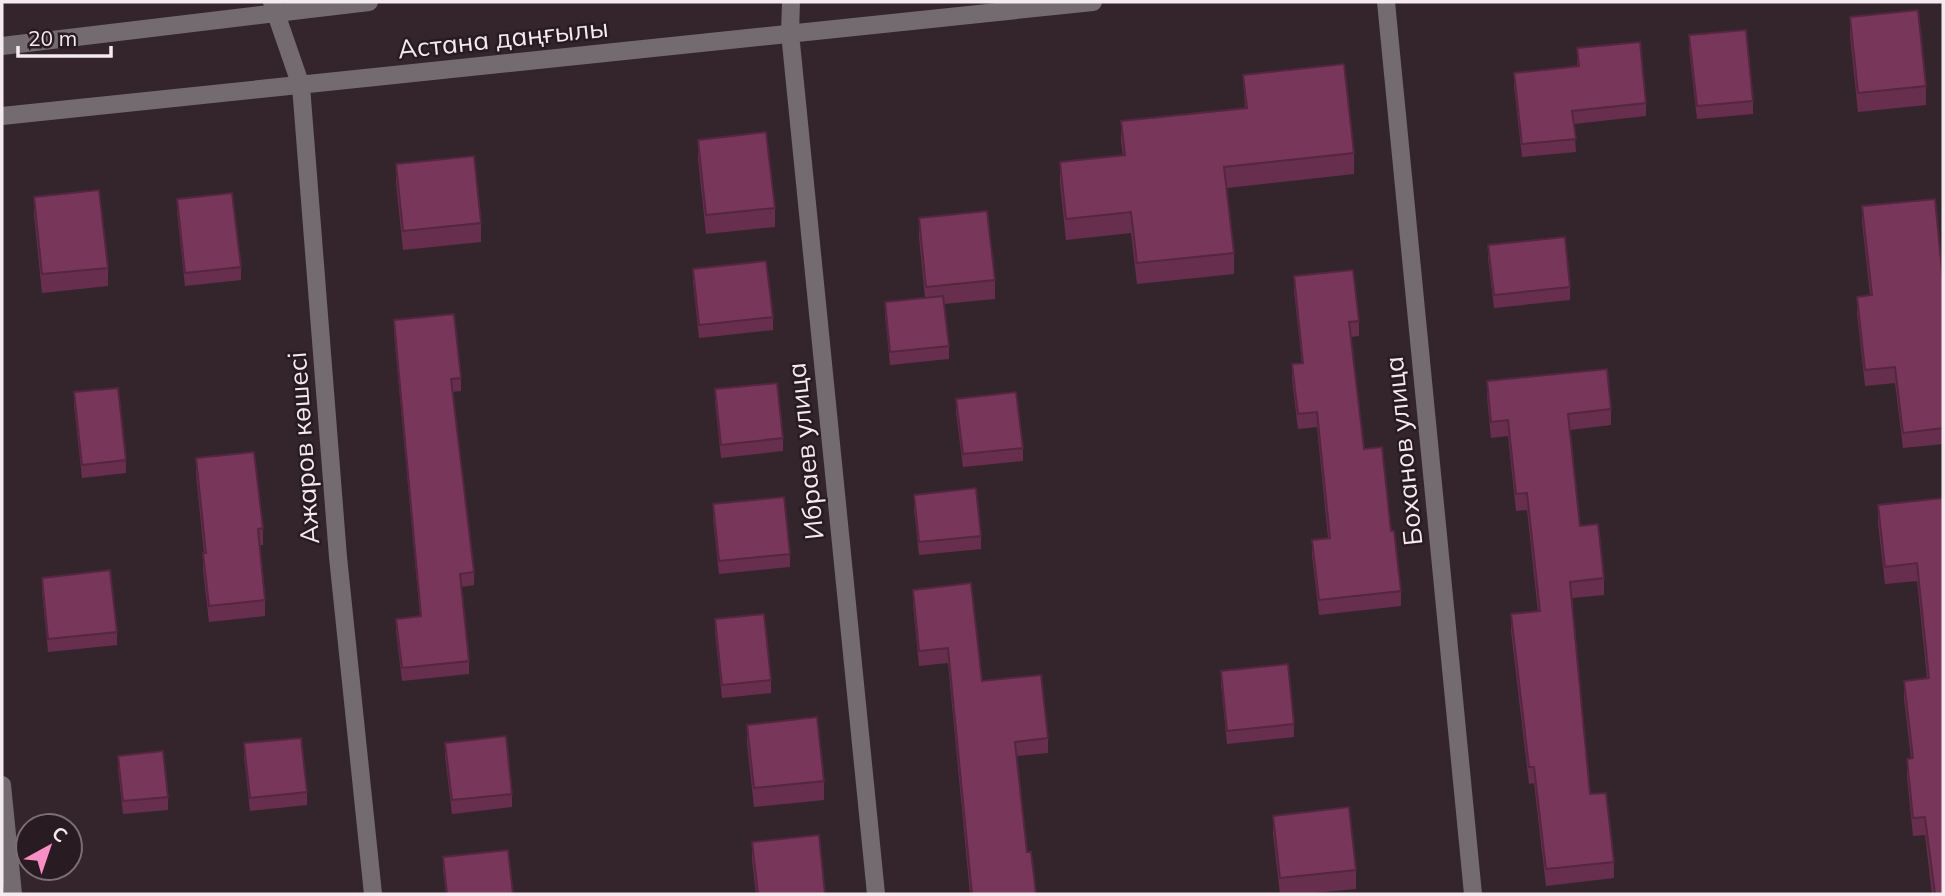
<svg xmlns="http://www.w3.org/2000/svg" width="1945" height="896" viewBox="0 0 1945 896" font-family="Mulish,sans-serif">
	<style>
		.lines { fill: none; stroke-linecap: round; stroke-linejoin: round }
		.minor { stroke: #736b6f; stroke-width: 18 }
		.wall { fill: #672f4d }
		.building { fill: #78375a; stroke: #54263f; stroke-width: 2 }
		.labels { text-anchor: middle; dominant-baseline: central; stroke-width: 5; stroke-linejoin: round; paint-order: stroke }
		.street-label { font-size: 26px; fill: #f5eaef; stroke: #291b22 }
	</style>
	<rect width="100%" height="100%" fill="#34252c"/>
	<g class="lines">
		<path class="minor" d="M 272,2 L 301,86 L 338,557 L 373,894
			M 791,2 L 790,33 L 876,894
			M 1386,2 L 1473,894
			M 2,46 L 369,2
			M 2,116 L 1093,2
			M 2,785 L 13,894"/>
	</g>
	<path class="wall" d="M 1850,17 L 1926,86 L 1926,105 L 1858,112 L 1850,36 Z
		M 1689,35 L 1753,101 L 1753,114 L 1697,119 L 1689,48 Z
		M 1577,48 L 1646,103 L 1646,116 L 1574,124 L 1576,152 L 1522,157 L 1514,86 L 1514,73 L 1577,66 Z
		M 1243,75 L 1354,153 L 1354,174 L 1227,188 L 1234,253 L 1234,274 L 1137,284 L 1131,233 L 1066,240 L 1060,183 L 1060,162 L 1123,155 L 1121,142 L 1121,121 L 1245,108 Z
		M 698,140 L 775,208 L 775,227 L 706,234 L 698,159 Z
		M 396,164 L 481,223 L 481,242 L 403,250 L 396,183 Z
		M 34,197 L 108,268 L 108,286 L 42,293 L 34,215 Z
		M 177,199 L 241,267 L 241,280 L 185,286 L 177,212 Z
		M 1862,206 L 1943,281 L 1943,444 L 1903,448 L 1895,383 L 1865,386 L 1857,313 L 1857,297 L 1870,295 L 1862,222 Z
		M 919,218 L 995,280 L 995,299 L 944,304 L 949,346 L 949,359 L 890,365 L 885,315 L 885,302 L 925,298 L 919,237 Z
		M 1488,245 L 1570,287 L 1570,300 L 1494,308 L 1488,258 Z
		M 693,269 L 773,317 L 773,330 L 699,338 L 693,282 Z
		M 1294,276 L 1359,321 L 1359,336 L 1351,337 L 1364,449 L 1391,531 L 1401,591 L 1401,606 L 1319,615 L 1312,555 L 1312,540 L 1328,538 L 1317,427 L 1298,429 L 1292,379 L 1292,364 L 1302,363 L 1294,291 Z
		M 394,320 L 461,378 L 461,391 L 452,392 L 474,572 L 474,585 L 461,587 L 469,661 L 469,674 L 402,681 L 396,632 L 396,619 L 420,616 L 394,333 Z
		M 1487,381 L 1611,409 L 1611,425 L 1570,430 L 1580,526 L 1604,578 L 1604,595 L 1572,598 L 1590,794 L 1614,862 L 1614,878 L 1546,886 L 1534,783 L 1529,784 L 1511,631 L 1511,614 L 1538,612 L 1527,510 L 1516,511 L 1508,436 L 1491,438 L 1487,397 Z
		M 715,389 L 783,438 L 783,451 L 721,458 L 715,402 Z
		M 74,392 L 126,460 L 126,473 L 82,478 L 74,405 Z
		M 956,399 L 1023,448 L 1023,461 L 963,467 L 956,412 Z
		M 196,458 L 263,528 L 263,545 L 260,545 L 265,600 L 265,616 L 209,622 L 203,570 L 203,553 L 204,553 L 196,475 Z
		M 914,495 L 981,536 L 981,549 L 919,555 L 914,508 Z
		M 1943,498 L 1943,894 L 1932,894 L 1925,835 L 1913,836 L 1907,777 L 1907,759 L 1911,758 L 1904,699 L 1904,681 L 1927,678 L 1917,581 L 1885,584 L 1878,523 L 1878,505 Z
		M 713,504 L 790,554 L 790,567 L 719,574 L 713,518 Z
		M 42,578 L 117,632 L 117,645 L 48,652 L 42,591 Z
		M 913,590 L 982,681 L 1048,738 L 1048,753 L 1017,756 L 1027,852 L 1036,894 L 970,894 L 948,663 L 919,666 L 913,604 Z
		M 715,619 L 771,680 L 771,693 L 722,698 L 715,632 Z
		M 1221,671 L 1294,724 L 1294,737 L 1227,744 L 1221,684 Z
		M 747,725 L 824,781 L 824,800 L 754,807 L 747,743 Z
		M 244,743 L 307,792 L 307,805 L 250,811 L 244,756 Z
		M 445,743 L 512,794 L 512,807 L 452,814 L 445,756 Z
		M 118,756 L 168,797 L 168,810 L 123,814 L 118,769 Z
		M 1273,816 L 1356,870 L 1356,889 L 1302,894 L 1280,894 L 1273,834 Z
		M 752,842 L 825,894 L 756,894 L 752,860 Z
		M 443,857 L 513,894 L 446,894 L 443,870 Z"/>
	<path class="building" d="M 1918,10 L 1926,86 L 1858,93 L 1850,17 Z
		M 1746,30 L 1753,101 L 1697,106 L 1689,35 Z
		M 1640,42 L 1646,103 L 1572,111 L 1576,139 L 1522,144 L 1514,73 L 1579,66 L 1577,48 Z
		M 1344,64 L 1354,153 L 1224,167 L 1234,253 L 1137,263 L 1131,212 L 1066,219 L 1060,162 L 1125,155 L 1121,121 L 1247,108 L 1243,75 Z
		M 766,132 L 775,208 L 706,215 L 698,140 Z
		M 474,156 L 481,223 L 403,231 L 396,164 Z
		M 99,190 L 108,268 L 42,274 L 34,197 Z
		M 232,193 L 241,267 L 185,273 L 177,199 Z
		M 1935,199 L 1943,281 L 1943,428 L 1903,433 L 1895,367 L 1865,370 L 1857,297 L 1872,295 L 1862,206 Z
		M 987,211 L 995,280 L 926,287 L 919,218 Z
		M 1565,237 L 1570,287 L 1494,295 L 1488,245 Z
		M 766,261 L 773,317 L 699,325 L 693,269 Z
		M 1353,270 L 1359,321 L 1349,322 L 1364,449 L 1382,447 L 1391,531 L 1394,531 L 1401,591 L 1319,600 L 1312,540 L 1330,538 L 1317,412 L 1298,414 L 1292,364 L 1303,363 L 1294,276 Z
		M 943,296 L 949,346 L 890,352 L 885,302 Z
		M 454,314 L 461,378 L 451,379 L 474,572 L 460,574 L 469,661 L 402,668 L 396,619 L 421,616 L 394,320 Z
		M 1607,369 L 1611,409 L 1568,414 L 1580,526 L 1598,524 L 1604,578 L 1570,582 L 1590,794 L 1606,793 L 1614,862 L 1546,869 L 1534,767 L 1529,767 L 1511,614 L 1540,611 L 1527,493 L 1516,494 L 1508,420 L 1491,422 L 1487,381 Z
		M 777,383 L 783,438 L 721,445 L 715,389 Z
		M 118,388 L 126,460 L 82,465 L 74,392 Z
		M 1016,392 L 1023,448 L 963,454 L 956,399 Z
		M 254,452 L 263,528 L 258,529 L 265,600 L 209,606 L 203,553 L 206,553 L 196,458 Z
		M 976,488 L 981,536 L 919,542 L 914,495 Z
		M 784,497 L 790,554 L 719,561 L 713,504 Z
		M 1943,498 L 1943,894 L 1935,894 L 1925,817 L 1913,818 L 1907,759 L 1913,758 L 1904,681 L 1929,678 L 1917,563 L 1885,567 L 1878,505 Z
		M 110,570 L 117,632 L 48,639 L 42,578 Z
		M 971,583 L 982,681 L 1041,675 L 1048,738 L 1015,742 L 1027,852 L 1031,852 L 1036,894 L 972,894 L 948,648 L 919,651 L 913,590 Z
		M 764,614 L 771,680 L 722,685 L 715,619 Z
		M 1288,664 L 1294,724 L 1227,731 L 1221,671 Z
		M 817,717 L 824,781 L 754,788 L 747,725 Z
		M 506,736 L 512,794 L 452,800 L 445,743 Z
		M 301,738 L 307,792 L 250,798 L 244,743 Z
		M 163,751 L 168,797 L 123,801 L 118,756 Z
		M 1349,807 L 1356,870 L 1280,878 L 1273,816 Z
		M 819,835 L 825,894 L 758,894 L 752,842 Z
		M 508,850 L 513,894 L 447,894 L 443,857 Z"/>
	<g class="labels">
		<g class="street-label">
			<text transform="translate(503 38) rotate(-6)">Астана даңғылы</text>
			<text transform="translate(303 448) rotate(-94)">Ажаров көшесі</text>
			<text transform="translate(805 451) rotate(-96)">Ибраев улица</text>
			<text transform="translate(1403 451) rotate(-96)">Боханов улица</text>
		</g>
	</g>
	<rect width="1945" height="896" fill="none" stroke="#f5eaef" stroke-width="7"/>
	<g transform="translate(49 847) rotate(40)"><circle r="33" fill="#291b22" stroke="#7b6e74" stroke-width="2"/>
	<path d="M0-5L12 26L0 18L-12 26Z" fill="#fa8fc6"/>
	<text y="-10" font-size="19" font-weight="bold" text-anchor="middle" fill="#f5eaef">С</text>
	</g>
	<path d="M18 46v10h93v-10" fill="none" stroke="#f5eaef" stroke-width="3.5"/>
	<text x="28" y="46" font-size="21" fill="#f5eaef" stroke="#291b22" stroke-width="5" paint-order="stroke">20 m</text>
</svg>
